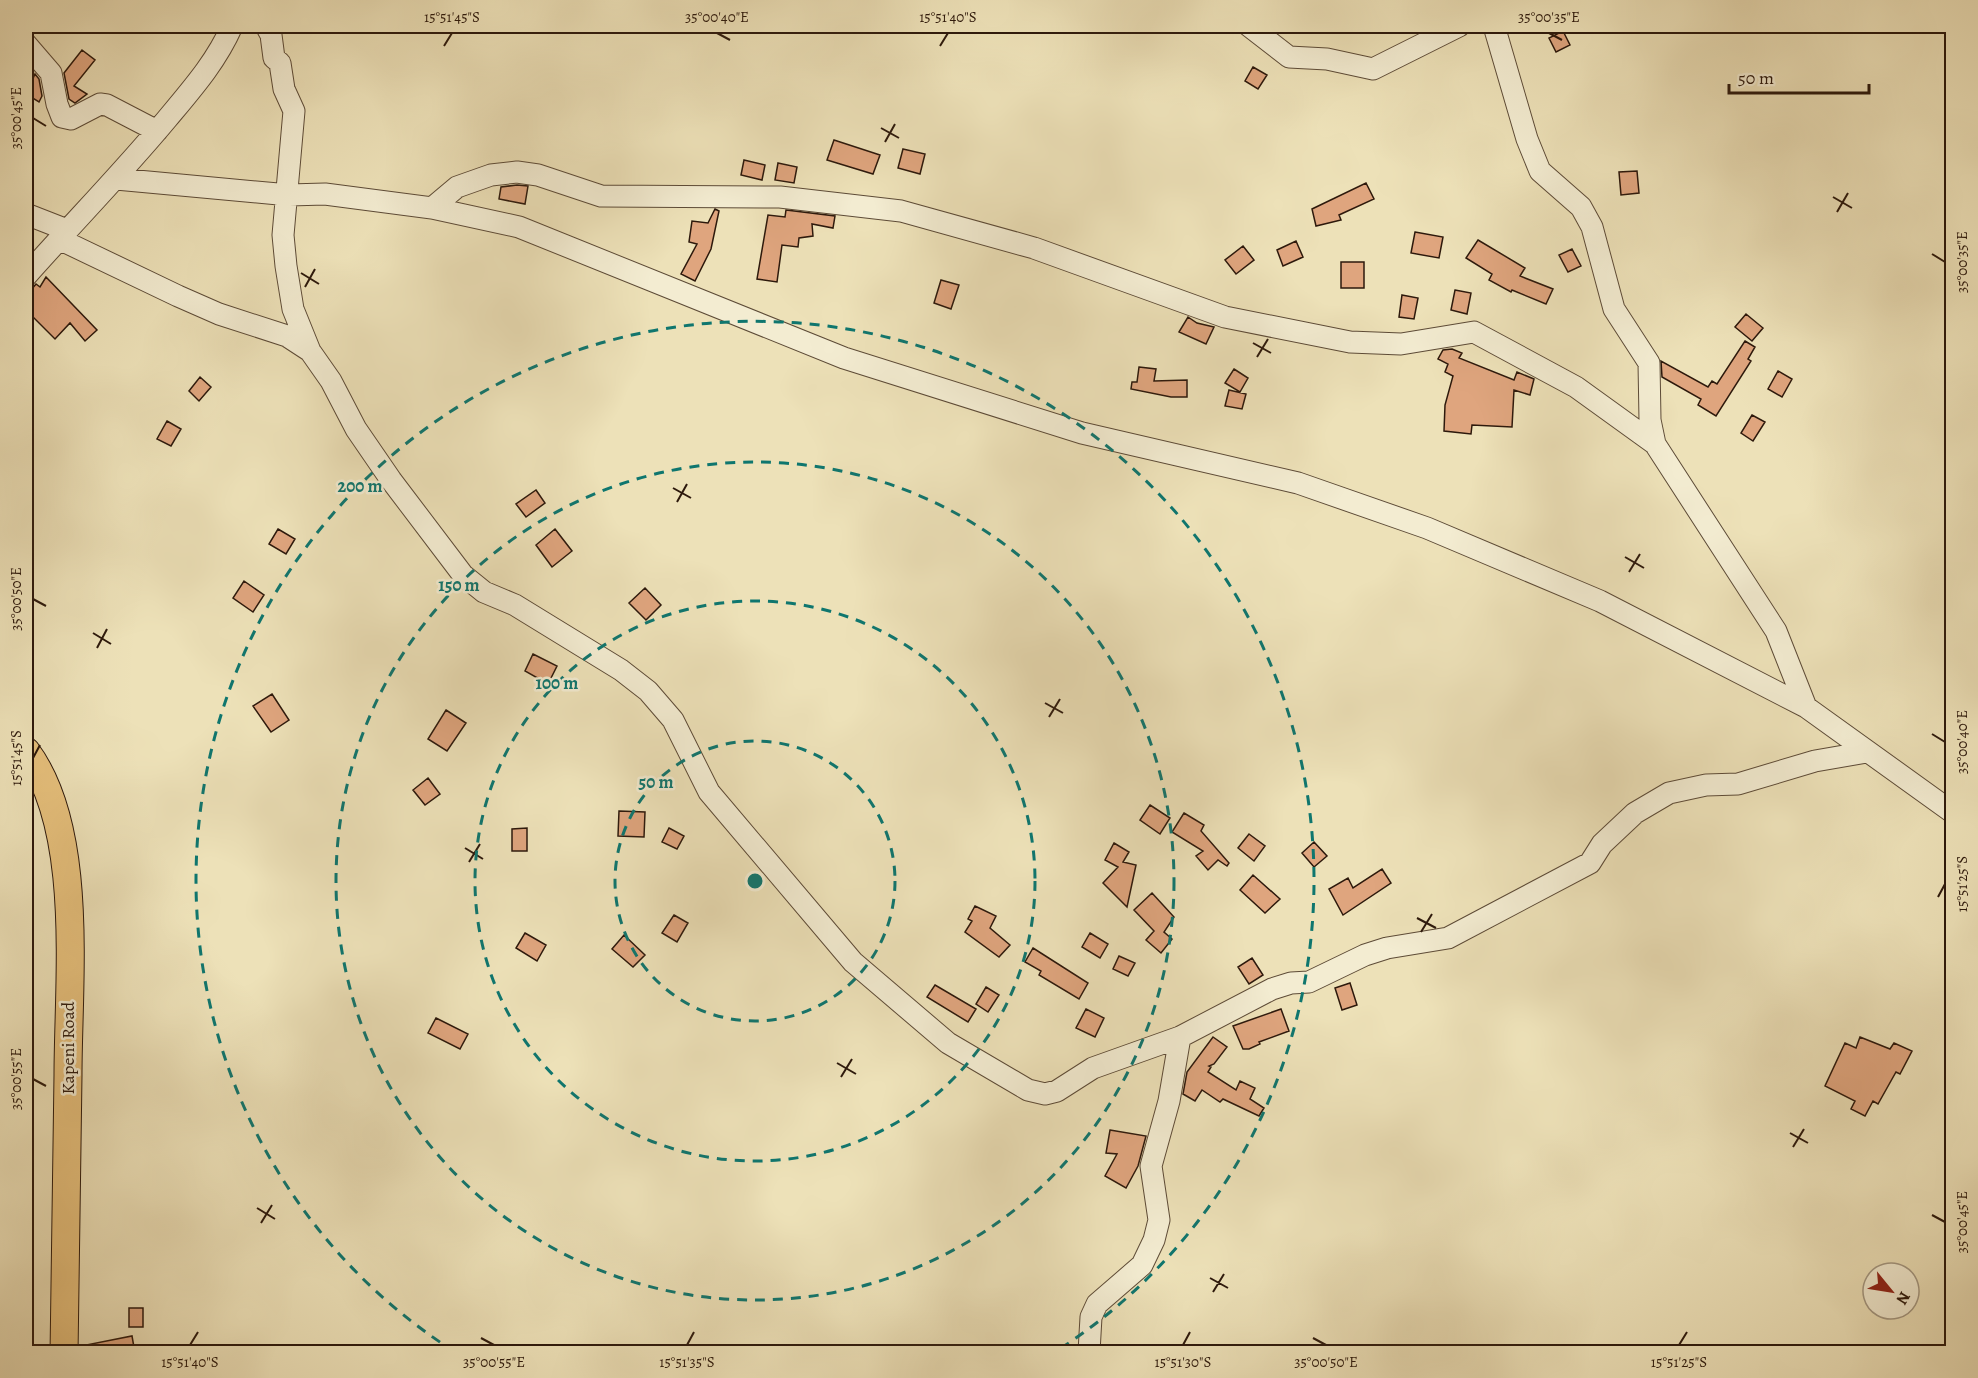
<svg xmlns="http://www.w3.org/2000/svg" width="1978" height="1378" viewBox="0 0 1978 1378" font-family="Alegreya,serif">
	<style>
		.building { fill: #dfa57e; stroke: #2d190c; stroke-width: 1.5 }
		.lines { fill: none; stroke-linecap: round; stroke-linejoin: round }
		.minor-casing { stroke: #5d4b37; stroke-width: 23 }
		.major-casing { stroke: #2d190c; stroke-width: 29 }
		.minor { stroke: #f3ecd1; stroke-width: 21 }
		.major { stroke: #e6c07c; stroke-width: 27 }
		.ticks { fill: none; stroke: #2d190c; stroke-width: 2 }
		.ring { fill: none; stroke: #0f766e; stroke-width: 3; stroke-dasharray: 10 8 }
		.labels { text-anchor: middle; dominant-baseline: central; stroke-width: 5; stroke-linejoin: round; paint-order: stroke }
		.street-label { font-size: 18px; fill: #2d190c; stroke: #f3ecd1 }
		.centre { fill: #0f766e; stroke: #f3ecd1; stroke-width: 3 }
		.ring-label { font-size: 18px; text-anchor: middle; font-weight: bold; fill: #0f766e; stroke: #f3ecd1; stroke-width: 5; stroke-linejoin: round; paint-order: stroke }
		.neatline { fill: none; stroke: #2d190c; stroke-width: 2 }
		.ticks-label { font-size: 15px; text-anchor: middle; fill: #2d190c }
	</style>
	<rect width="100%" height="100%" fill="#ede1b8"/>
	<filter id="stains"><feTurbulence type="fractalNoise" baseFrequency=".00333" numOctaves="4"/><feColorMatrix values="0 0 0 0 .2 0 0 0 0 .09 0 0 0 0 .02 0 0 0 .5 -.17"/></filter>
	<radialGradient id="worn" r=".72"><stop offset=".6" stop-color="#630" stop-opacity="0"/><stop offset="1" stop-color="#630" stop-opacity=".3"/></radialGradient>
	<path class="building" d="M 1563,31 L 1570,45 L 1556,52 L 1549,38 Z
		M 82,50 L 95,60 L 74,86 L 87,94 L 75,103 L 69,99 L 64,73 Z
		M 1253,67 L 1267,75 L 1258,89 L 1245,81 Z
		M 35,74 L 39,79 L 42,96 L 39,102 L 26,94 Z
		M 834,140 L 880,155 L 873,174 L 827,160 Z
		M 903,149 L 925,154 L 920,174 L 898,168 Z
		M 744,160 L 765,165 L 762,180 L 741,175 Z
		M 778,163 L 797,167 L 794,183 L 775,180 Z
		M 1637,171 L 1639,193 L 1621,195 L 1619,172 Z
		M 1366,183 L 1374,199 L 1339,215 L 1341,220 L 1316,226 L 1312,209 Z
		M 517,185 L 528,186 L 525,204 L 499,199 L 501,187 Z
		M 715,209 L 719,211 L 711,249 L 695,281 L 681,274 L 697,244 L 689,242 L 692,221 L 708,223 Z
		M 786,210 L 835,216 L 833,228 L 812,224 L 813,236 L 799,238 L 798,247 L 782,245 L 777,282 L 757,279 L 768,215 L 785,217 Z
		M 1415,232 L 1443,237 L 1439,258 L 1411,253 Z
		M 1478,240 L 1525,268 L 1520,276 L 1553,289 L 1546,304 L 1512,290 L 1511,292 L 1489,280 L 1492,274 L 1466,258 Z
		M 1296,241 L 1303,257 L 1283,266 L 1277,250 Z
		M 1243,246 L 1254,260 L 1236,274 L 1225,260 Z
		M 1572,249 L 1581,266 L 1568,272 L 1559,255 Z
		M 1341,262 L 1364,262 L 1364,288 L 1341,288 Z
		M 46,277 L 97,330 L 85,341 L 70,323 L 55,339 L 26,310 L 26,296 L 36,284 L 40,287 Z
		M 941,280 L 959,285 L 951,309 L 934,303 Z
		M 1455,290 L 1471,293 L 1467,314 L 1451,310 Z
		M 1402,295 L 1418,298 L 1414,319 L 1399,317 Z
		M 1746,314 L 1763,328 L 1752,341 L 1735,327 Z
		M 1188,317 L 1197,323 L 1214,327 L 1206,344 L 1179,332 Z
		M 1745,341 L 1755,347 L 1748,359 L 1751,361 L 1716,416 L 1698,405 L 1701,399 L 1662,377 L 1661,361 L 1708,387 L 1712,381 L 1717,384 Z
		M 1452,349 L 1462,353 L 1459,358 L 1514,380 L 1517,372 L 1534,379 L 1530,395 L 1514,390 L 1512,427 L 1472,425 L 1471,434 L 1444,431 L 1445,405 L 1453,376 L 1445,372 L 1448,364 L 1438,359 L 1443,350 Z
		M 1139,367 L 1156,369 L 1154,381 L 1187,380 L 1187,397 L 1171,397 L 1131,389 L 1132,382 L 1137,382 Z
		M 1234,369 L 1248,378 L 1240,392 L 1225,383 Z
		M 1778,371 L 1792,379 L 1782,397 L 1768,389 Z
		M 200,377 L 211,387 L 199,401 L 189,391 Z
		M 1229,390 L 1246,394 L 1242,409 L 1225,406 Z
		M 1752,415 L 1765,422 L 1753,441 L 1741,433 Z
		M 167,421 L 181,429 L 171,446 L 157,439 Z
		M 536,490 L 545,503 L 526,517 L 516,504 Z
		M 278,529 L 295,539 L 286,554 L 269,544 Z
		M 555,529 L 572,551 L 552,567 L 536,545 Z
		M 244,581 L 264,595 L 253,612 L 233,598 Z
		M 645,588 L 661,605 L 646,620 L 629,603 Z
		M 533,654 L 557,666 L 548,684 L 525,671 Z
		M 272,694 L 289,720 L 271,732 L 253,706 Z
		M 446,710 L 466,723 L 447,751 L 428,739 Z
		M 428,778 L 440,794 L 425,805 L 413,790 Z
		M 1150,805 L 1170,818 L 1160,834 L 1140,820 Z
		M 619,811 L 645,812 L 644,837 L 618,836 Z
		M 1184,813 L 1204,825 L 1201,831 L 1229,863 L 1227,866 L 1218,860 L 1208,870 L 1196,856 L 1203,851 L 1172,832 Z
		M 527,828 L 527,851 L 512,851 L 512,829 Z
		M 669,828 L 684,836 L 677,849 L 662,842 Z
		M 1249,834 L 1265,846 L 1254,861 L 1238,848 Z
		M 1314,842 L 1327,856 L 1314,867 L 1302,853 Z
		M 1114,843 L 1129,852 L 1123,862 L 1136,865 L 1127,907 L 1103,883 L 1118,867 L 1105,860 Z
		M 1382,869 L 1391,883 L 1343,915 L 1329,889 L 1348,878 L 1353,888 Z
		M 1253,875 L 1280,899 L 1265,913 L 1240,890 Z
		M 1152,893 L 1174,917 L 1164,932 L 1172,939 L 1161,953 L 1146,940 L 1154,931 L 1134,910 Z
		M 975,906 L 996,916 L 990,928 L 1010,945 L 999,957 L 965,932 L 972,921 L 968,919 Z
		M 674,915 L 688,923 L 677,942 L 662,933 Z
		M 525,933 L 546,945 L 537,961 L 516,948 Z
		M 1090,933 L 1108,944 L 1100,958 L 1082,947 Z
		M 624,935 L 645,955 L 633,967 L 612,949 Z
		M 1033,948 L 1088,983 L 1079,999 L 1039,975 L 1041,971 L 1025,962 Z
		M 1119,956 L 1135,963 L 1128,976 L 1113,969 Z
		M 1252,958 L 1263,975 L 1249,984 L 1238,967 Z
		M 1350,983 L 1357,1005 L 1342,1010 L 1335,988 Z
		M 935,985 L 976,1009 L 968,1022 L 927,997 Z
		M 986,987 L 999,995 L 988,1012 L 976,1004 Z
		M 1086,1009 L 1104,1018 L 1095,1037 L 1076,1028 Z
		M 1281,1009 L 1289,1031 L 1259,1042 L 1260,1044 L 1249,1049 L 1243,1049 L 1233,1026 Z
		M 436,1018 L 468,1034 L 460,1049 L 428,1033 Z
		M 1213,1037 L 1227,1047 L 1214,1064 L 1209,1066 L 1211,1067 L 1208,1072 L 1236,1090 L 1240,1081 L 1255,1088 L 1250,1099 L 1264,1108 L 1259,1116 L 1223,1099 L 1220,1102 L 1202,1090 L 1195,1101 L 1183,1094 L 1187,1072 Z
		M 1860,1037 L 1890,1049 L 1894,1043 L 1912,1051 L 1900,1074 L 1896,1072 L 1878,1104 L 1873,1101 L 1865,1116 L 1851,1109 L 1855,1101 L 1825,1086 L 1845,1043 L 1856,1048 Z
		M 1110,1130 L 1146,1136 L 1138,1166 L 1126,1188 L 1105,1176 L 1117,1154 L 1106,1153 Z
		M 129,1308 L 143,1308 L 143,1327 L 129,1327 Z
		M 132,1336 L 135,1353 L 87,1353 L 86,1345 Z"/>
	<g class="lines">
		<g class="minor-casing">
			<path id="minor" d="M 266,26 L 271,35 L 274,58 L 280,63 L 284,89 L 294,111 L 283,235 L 286,266 L 293,309 L 310,351
				M 1249,26 L 1289,57 L 1327,59 L 1373,69 L 1459,26
				M 1494,26 L 1527,139 L 1540,171 L 1581,207 L 1592,227 L 1614,309 L 1649,363 L 1650,420 L 1655,444 L 1776,631 L 1806,707
				M 26,44 L 51,73 L 57,104 L 62,117 L 71,119 L 100,104 L 107,105 L 157,131
				M 116,179 L 289,195 L 325,194 L 432,208 L 519,227 L 844,358 L 1082,433 L 1298,483 L 1427,528 L 1600,601 L 1806,707 L 1952,812
				M 432,208 L 457,187 L 491,175 L 517,172 L 538,175 L 601,196 L 780,197 L 901,211 L 1034,248 L 1225,317 L 1350,342 L 1401,344 L 1474,332 L 1576,387 L 1655,444
				M 26,214 L 67,230
				M 59,239 L 178,296 L 219,314 L 287,336 L 310,351 L 331,381 L 356,429 L 391,480 L 463,575 L 484,592 L 515,605 L 621,670 L 648,691 L 673,720 L 709,792 L 853,962 L 948,1043 L 1028,1090 L 1045,1094 L 1057,1091 L 1093,1068 L 1180,1037 L 1272,989 L 1291,983 L 1309,982 L 1365,955 L 1387,948 L 1448,938 L 1590,863 L 1602,844 L 1635,813 L 1669,793 L 1706,785 L 1738,784 L 1815,761 L 1867,752
				M 26,276 C 73,223 122,173 167,119 C 192,89 216,62 232,26
				M 1089,1352 L 1091,1317 L 1097,1304 L 1142,1265 L 1154,1240 L 1159,1220 L 1151,1166 L 1169,1101 L 1180,1037"/>
		</g>
		<g class="major-casing">
			<path id="major" d="M 26,751 C 85,829 68,981 68,1075 C 67,1168 66,1260 64,1352"/>
		</g>
		<use href="#minor" class="minor"/>
		<use href="#major" class="major"/>
	</g>
	<path class="ticks" d="M 717,33 L 730,40M 1549,33 L 1562,40M 444,46 L 452,33M 940,46 L 948,33M 33,118 L 46,126M 881,128 L 899,138M 885,142 L 895,124M 1833,197 L 1852,208M 1837,212 L 1848,193M 1932,254 L 1945,262M 301,273 L 319,284M 305,287 L 315,269M 1253,343 L 1271,353M 1257,357 L 1268,339M 673,488 L 691,498M 677,502 L 687,484M 1625,557 L 1644,568M 1629,572 L 1640,554M 33,599 L 46,606M 93,633 L 111,644M 97,648 L 107,629M 1045,703 L 1063,713M 1049,717 L 1060,699M 1932,734 L 1945,742M 33,758 L 40,745M 465,848 L 483,859M 469,862 L 480,844M 1938,897 L 1945,884M 1417,918 L 1436,928M 1421,932 L 1432,914M 837,1063 L 856,1074M 841,1077 L 852,1059M 33,1079 L 46,1086M 1790,1133 L 1808,1143M 1793,1147 L 1804,1129M 257,1208 L 275,1219M 1932,1215 L 1945,1222M 261,1223 L 272,1205M 1210,1278 L 1228,1288M 1213,1292 L 1224,1274M 481,1338 L 494,1345M 1313,1338 L 1326,1345M 190,1345 L 198,1332M 687,1345 L 694,1332M 1183,1345 L 1190,1332M 1679,1345 L 1687,1332"/>
	<g class="ring">
		<circle cx="755" cy="881" r="140"/>
		<circle cx="755" cy="881" r="280"/>
		<circle cx="755" cy="881" r="419"/>
		<path d="M455 1352A559 559 0 1 1 1055 1352"/>
	</g>
	<g class="labels">
		<g class="street-label">
			<text transform="translate(68 1048) rotate(-90)">Kapeni Road</text>
		</g>
	</g>
	<circle cx="755" cy="881" r="9" class="centre"/>
	<g class="ring-label">
		<text x="360" y="492">200 m</text>
		<text x="459" y="591">150 m</text>
		<text x="557" y="689">100 m</text>
		<text x="656" y="788">50 m</text>
	</g>
	<rect width="1978" height="1378" fill="none" stroke="#ede1b8" stroke-width="66"/>
	<g transform="translate(1891 1291) rotate(120)"><circle r="28" fill="#f3ecd1" stroke="#a49882" stroke-width="1.5"/>
	<path d="M0-4.5L10 22L0 15L-10 22Z" fill="#8f2418"/>
	<text y="-9" font-size="16" font-weight="bold" text-anchor="middle" fill="#2d190c">N</text>
	</g>
	<path d="M1729 84v9h140v-9" fill="none" stroke="#2d190c" stroke-width="3"/>
	<text x="1738" y="84" font-size="18" fill="#2d190c" stroke="#f3ecd1" stroke-width="4.5" paint-order="stroke">50 m</text>
	<rect x="33" y="33" width="1912" height="1312" class="neatline"/>
	<g class="ticks-label">
		<text x="452" y="22">15°51'45"S</text>
		<text x="717" y="22">35°00'40"E</text>
		<text x="948" y="22">15°51'40"S</text>
		<text x="1549" y="22">35°00'35"E</text>
		<text transform="translate(16 118) rotate(-90)" y="5">35°00'45"E</text>
		<text transform="translate(1962 262) rotate(-90)" y="5">35°00'35"E</text>
		<text transform="translate(16 599) rotate(-90)" y="5">35°00'50"E</text>
		<text transform="translate(1962 742) rotate(-90)" y="5">35°00'40"E</text>
		<text transform="translate(16 758) rotate(-90)" y="5">15°51'45"S</text>
		<text transform="translate(1962 884) rotate(-90)" y="5">15°51'25"S</text>
		<text transform="translate(16 1079) rotate(-90)" y="5">35°00'55"E</text>
		<text transform="translate(1962 1222) rotate(-90)" y="5">35°00'45"E</text>
		<text x="190" y="1367">15°51'40"S</text>
		<text x="494" y="1367">35°00'55"E</text>
		<text x="687" y="1367">15°51'35"S</text>
		<text x="1183" y="1367">15°51'30"S</text>
		<text x="1326" y="1367">35°00'50"E</text>
		<text x="1679" y="1367">15°51'25"S</text>
	</g>
	<rect width="100%" height="100%" filter="url(#stains)"/>
	<rect width="100%" height="100%" fill="url(#worn)"/>
</svg>
